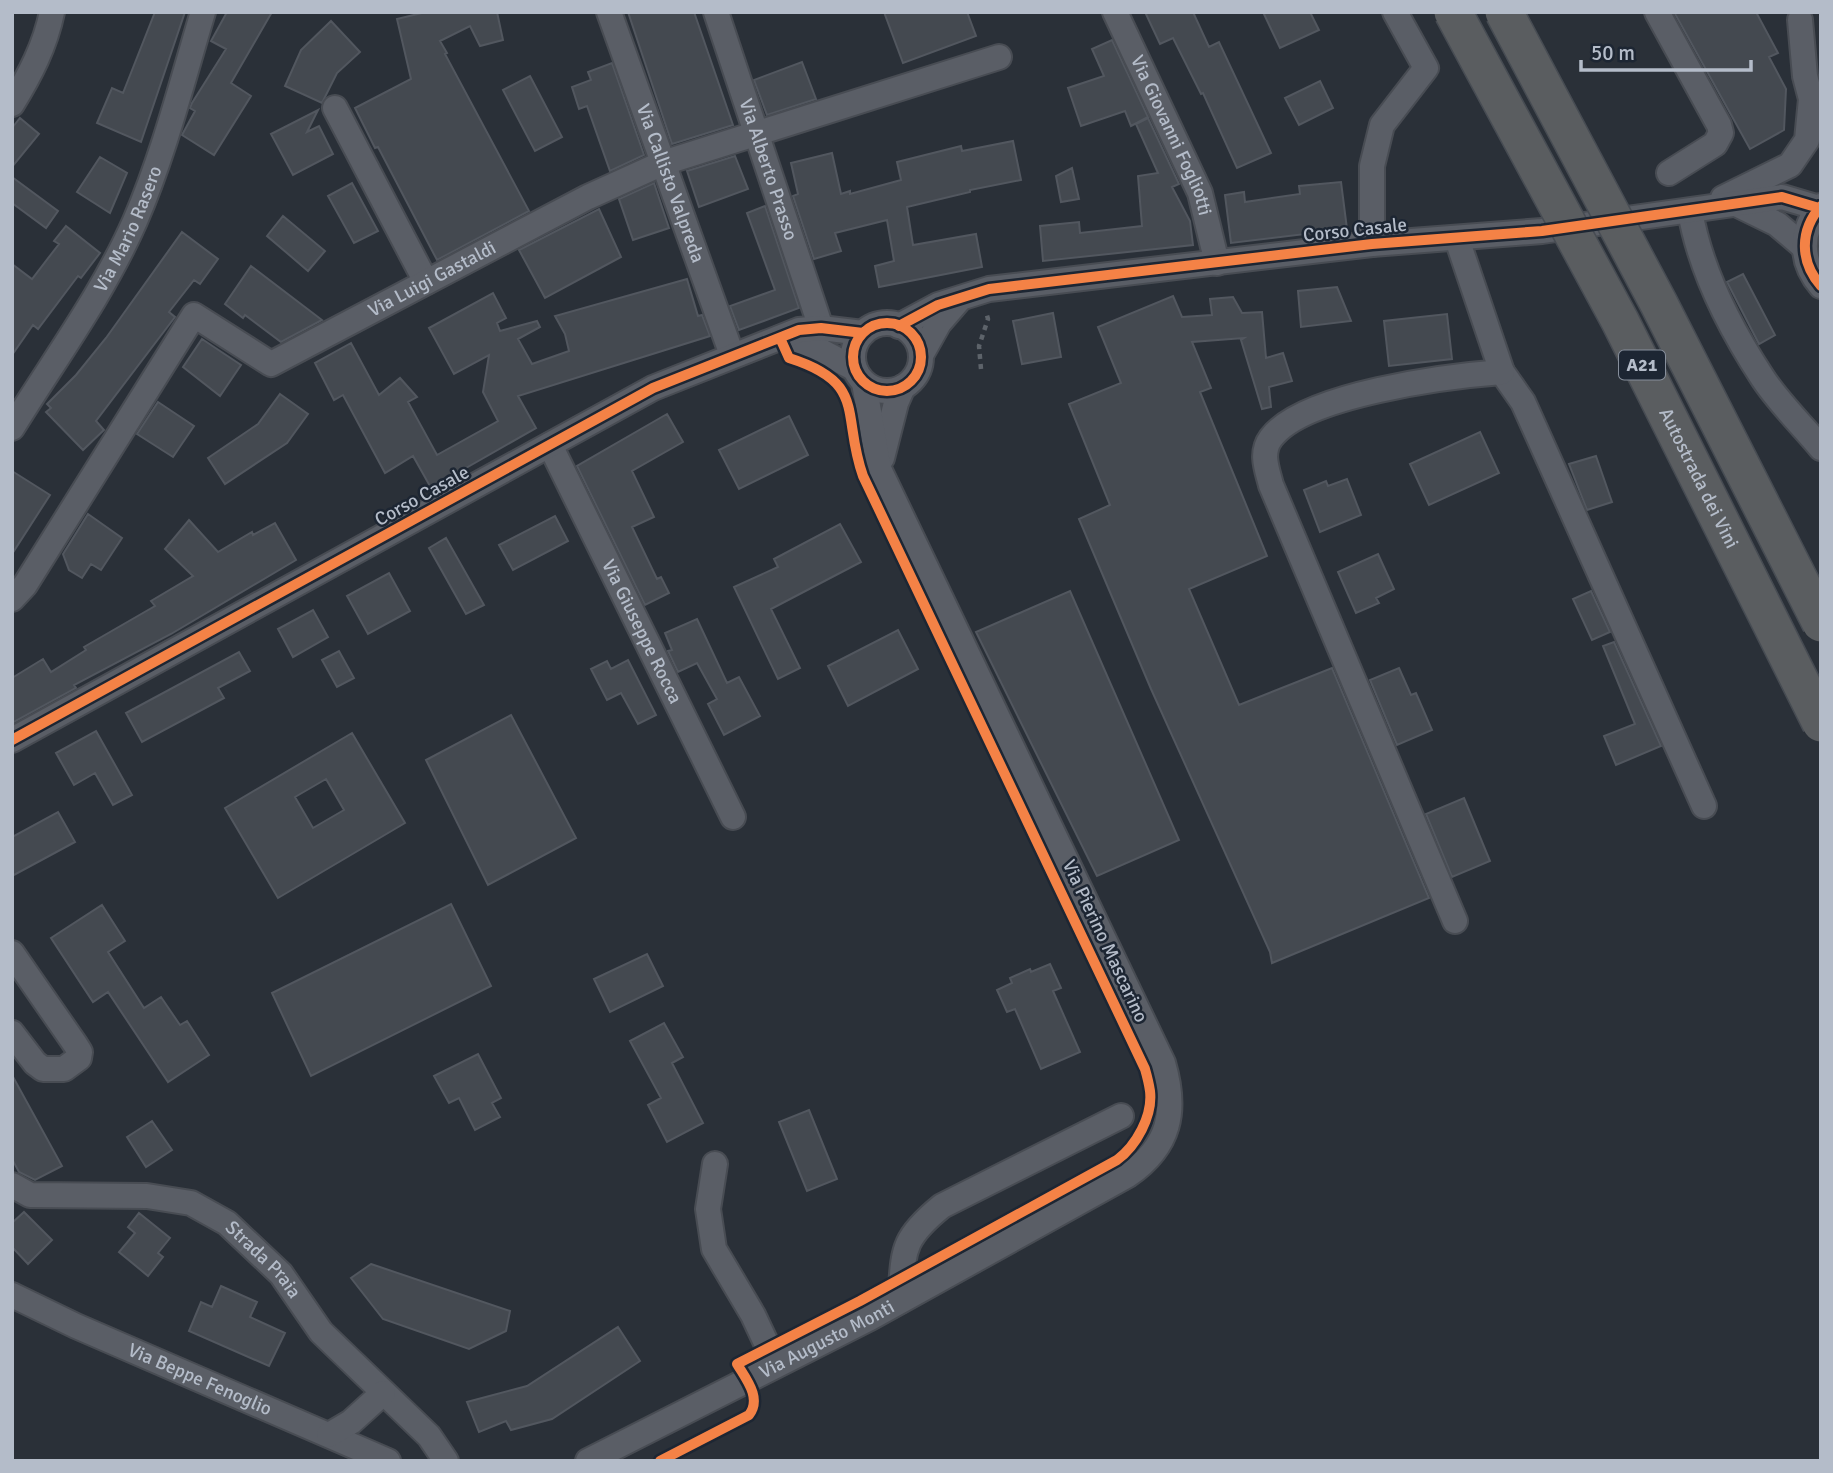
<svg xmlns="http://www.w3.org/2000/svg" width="1833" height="1473" viewBox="0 0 1833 1473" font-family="Signika,sans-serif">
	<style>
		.building { fill: #444950; stroke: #52575f; stroke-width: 2; fill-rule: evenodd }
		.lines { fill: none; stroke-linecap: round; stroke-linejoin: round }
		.minor-casing { stroke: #484c53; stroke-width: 28 }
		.path { stroke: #5d636a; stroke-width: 4.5; stroke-dasharray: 5 5; stroke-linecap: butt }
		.minor { stroke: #5a5e66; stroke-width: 24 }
		.highway-bridge-casing { stroke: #474c53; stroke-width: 40; stroke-linecap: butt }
		.highway-bridge { stroke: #5a5d60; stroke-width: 37 }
		.cycleway-casing { stroke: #1d2633; stroke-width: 15 }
		.cycleway { stroke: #f48246; stroke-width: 10 }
		.labels { text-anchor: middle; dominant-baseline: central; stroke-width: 5; stroke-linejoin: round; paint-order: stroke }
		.shield { fill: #1d2633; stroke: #878f9c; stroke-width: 2 }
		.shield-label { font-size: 18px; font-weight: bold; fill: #b4bcc9 }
		.street-label { font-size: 19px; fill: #b4bcc9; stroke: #1d2633 }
	</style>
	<rect width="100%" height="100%" fill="#2a3038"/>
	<path class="building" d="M 155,12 L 185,12 L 141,142 L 97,123 L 112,88 L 123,93 Z
		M 227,12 L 272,12 L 231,83 L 251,96 L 214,155 L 182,135 L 195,111 L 190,108 L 192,103 L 226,49 L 211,41 Z
		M 426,12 L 497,12 L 503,40 L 480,46 L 470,26 L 440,41 L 447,53 L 445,54 L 529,211 L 437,260 L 378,147 L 375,148 L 355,108 L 411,79 L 397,19 Z
		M 628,12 L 694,12 L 733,125 L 672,144 Z
		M 884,12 L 967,12 L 976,36 L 903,63 Z
		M 1145,12 L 1193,12 L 1209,47 L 1219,42 L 1271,153 L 1237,168 L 1203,93 L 1201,94 L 1173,38 L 1160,44 Z
		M 1263,12 L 1310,12 L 1319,30 L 1280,48 Z
		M 1674,12 L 1756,12 L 1778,53 L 1769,57 L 1786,89 L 1784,130 L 1750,149 Z
		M 331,21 L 360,52 L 337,73 L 322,103 L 285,86 L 301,50 Z
		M 1112,40 L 1148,117 L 1131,126 L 1125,111 L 1081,126 L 1068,88 L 1104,76 L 1092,49 Z
		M 802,62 L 816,99 L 767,115 L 754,80 Z
		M 612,63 L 644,155 L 610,171 L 587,106 L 579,109 L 572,87 L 591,80 L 588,72 Z
		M 530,76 L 562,137 L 535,151 L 503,90 Z
		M 1320,81 L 1333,108 L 1299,125 L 1285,98 Z
		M 318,110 L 307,132 L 319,126 L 333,154 L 293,175 L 271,134 Z
		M 20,118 L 39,134 L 12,167 L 12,128 Z
		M 1148,118 L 1179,184 L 1172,187 L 1190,221 L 1193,245 L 1043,261 L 1040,226 L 1079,222 L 1080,233 L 1142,226 L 1138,176 L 1158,173 L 1136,124 Z
		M 1013,141 L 1021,180 L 970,190 L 970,192 L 907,207 L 913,245 L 976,234 L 982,267 L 879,287 L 875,266 L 894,261 L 887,220 L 835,233 L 841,251 L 814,259 L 793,196 L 798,194 L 791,163 L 832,153 L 841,194 L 850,191 L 850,194 L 901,180 L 897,162 L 961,146 L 962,151 Z
		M 735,156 L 748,189 L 699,207 L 687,171 Z
		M 100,157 L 127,173 L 110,213 L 77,192 Z
		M 1072,168 L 1079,199 L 1061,202 L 1056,176 Z
		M 12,177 L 58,211 L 46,228 L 12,203 Z
		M 1341,182 L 1347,229 L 1231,243 L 1225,195 L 1244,192 L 1245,202 L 1300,194 L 1299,186 Z
		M 352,183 L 378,231 L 354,243 L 328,196 Z
		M 654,183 L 669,228 L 633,240 L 619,199 Z
		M 765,206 L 799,308 L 739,330 L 730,306 L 775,290 L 747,213 Z
		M 599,209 L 621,257 L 545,298 L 519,250 Z
		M 283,216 L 325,251 L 308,271 L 267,236 Z
		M 66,226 L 100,253 L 81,278 L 78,276 L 38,329 L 33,325 L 12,355 L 12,264 L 32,279 L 59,244 L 54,241 Z
		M 182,232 L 218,259 L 200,284 L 194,280 L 169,312 L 175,317 L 96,421 L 104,430 L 83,450 L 46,412 L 51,408 L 47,404 L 76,375 L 106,338 Z
		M 251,266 L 322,320 L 281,342 L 245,315 L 243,318 L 225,304 Z
		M 1743,274 L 1775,335 L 1759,344 L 1727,282 Z
		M 687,279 L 698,316 L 702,315 L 710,336 L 518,396 L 536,428 L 431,488 L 413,456 L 385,473 L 343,395 L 334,400 L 315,363 L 351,343 L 379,395 L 400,378 L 417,397 L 408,402 L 437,455 L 498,421 L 483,392 L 489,355 L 454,374 L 429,328 L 493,293 L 506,318 L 497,323 L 500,331 L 537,321 L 540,327 L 518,339 L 532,364 L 569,351 L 565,334 L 555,316 Z
		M 1337,287 L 1351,321 L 1301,327 L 1298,291 Z
		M 1173,296 L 1182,317 L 1212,315 L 1210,299 L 1233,297 L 1242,313 L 1262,312 L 1266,358 L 1283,353 L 1292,381 L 1269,387 L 1271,407 L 1262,409 L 1241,340 L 1244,338 L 1192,342 L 1211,388 L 1200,392 L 1267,556 L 1189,589 L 1239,705 L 1332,668 L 1429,898 L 1272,963 L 1270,952 L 1151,689 L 1079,519 L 1110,505 L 1069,404 L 1121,383 L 1098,327 Z
		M 1053,313 L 1061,357 L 1022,364 L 1013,321 Z
		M 1447,314 L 1452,359 L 1389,366 L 1384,321 Z
		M 202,339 L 241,365 L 220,396 L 183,367 Z
		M 280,394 L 308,414 L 287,443 L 225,484 L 208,458 L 258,424 Z
		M 158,402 L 194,426 L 173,457 L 137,434 Z
		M 667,414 L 683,442 L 632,471 L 654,517 L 632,527 L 657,579 L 661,577 L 669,593 L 645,605 L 577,466 Z
		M 789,416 L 808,455 L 739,489 L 719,450 Z
		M 1480,432 L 1499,473 L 1429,505 L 1410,464 Z
		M 1596,456 L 1612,502 L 1587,510 L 1569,464 Z
		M 12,471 L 50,495 L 12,554 Z
		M 1347,479 L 1361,515 L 1320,532 L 1304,490 L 1326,481 L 1328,486 Z
		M 88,514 L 122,538 L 101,570 L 91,564 L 82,578 L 69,570 L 63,554 Z
		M 555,516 L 568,541 L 513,570 L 499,545 Z
		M 189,520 L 218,552 L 252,532 L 253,535 L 275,523 L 296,560 L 171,634 L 74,685 L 76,688 L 12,723 L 12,678 L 43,659 L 51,672 L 86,650 L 84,647 L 155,606 L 151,601 L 193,576 L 165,549 Z
		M 840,524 L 861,562 L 771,609 L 800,668 L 778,679 L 734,587 L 778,567 L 774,559 Z
		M 446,538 L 484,605 L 466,614 L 429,548 Z
		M 1378,554 L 1394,589 L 1376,598 L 1379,603 L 1356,613 L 1338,572 Z
		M 389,573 L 410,611 L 368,634 L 347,596 Z
		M 1070,591 L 1179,840 L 1097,876 L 976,632 Z
		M 1591,591 L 1610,632 L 1592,640 L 1573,599 Z
		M 313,610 L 328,637 L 293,657 L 278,629 Z
		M 697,619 L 727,683 L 739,677 L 760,716 L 724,735 L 708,704 L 717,699 L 697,663 L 678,672 L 668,651 L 672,650 L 665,633 Z
		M 898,630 L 918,669 L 848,706 L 828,666 Z
		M 1614,642 L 1661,746 L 1616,765 L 1604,736 L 1635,724 L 1603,646 Z
		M 339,651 L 354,678 L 337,687 L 322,660 Z
		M 239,652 L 250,671 L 218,688 L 224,698 L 142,742 L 126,713 Z
		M 628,660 L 656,715 L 638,724 L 621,693 L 607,700 L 591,669 L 607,661 L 611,669 Z
		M 1399,668 L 1411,695 L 1416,693 L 1432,730 L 1397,745 L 1370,680 Z
		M 511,715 L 576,838 L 488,885 L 426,760 Z
		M 96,731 L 132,795 L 113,805 L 95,773 L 74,785 L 56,753 Z
		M 352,733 L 405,823 L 278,898 L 225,808 ZM 326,779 L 344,810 L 313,828 L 295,797 Z
		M 1464,798 L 1490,861 L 1452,877 L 1426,814 Z
		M 58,812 L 75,842 L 12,876 L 12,837 Z
		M 451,904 L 491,986 L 311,1076 L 272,993 Z
		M 102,905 L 125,941 L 108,952 L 144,1008 L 161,997 L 180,1025 L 187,1021 L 209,1055 L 168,1082 L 108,992 L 93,1002 L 51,938 Z
		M 647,954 L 663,986 L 610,1012 L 594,979 Z
		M 1050,964 L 1061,988 L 1053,991 L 1080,1052 L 1041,1069 L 1015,1009 L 1007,1012 L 997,990 L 1012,983 L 1010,978 L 1030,969 L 1031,972 Z
		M 664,1023 L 683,1057 L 672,1063 L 703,1123 L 667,1142 L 648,1105 L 661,1098 L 630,1041 Z
		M 478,1054 L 501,1098 L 492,1103 L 500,1117 L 475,1130 L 459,1098 L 449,1103 L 434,1076 Z
		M 12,1075 L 62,1166 L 35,1180 L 19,1172 L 12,1159 Z
		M 809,1110 L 837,1179 L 807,1191 L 779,1122 Z
		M 152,1121 L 172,1150 L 146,1167 L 127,1137 Z
		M 24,1212 L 52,1240 L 28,1264 L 12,1247 L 12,1223 Z
		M 139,1213 L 170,1238 L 158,1253 L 163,1257 L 148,1276 L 119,1252 L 135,1233 L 128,1227 Z
		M 371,1264 L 510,1311 L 506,1331 L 469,1349 L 383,1319 L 351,1278 Z
		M 221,1286 L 257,1302 L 250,1317 L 285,1333 L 269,1366 L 189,1331 L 201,1302 L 212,1307 Z
		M 618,1327 L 640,1361 L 552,1419 L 511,1430 L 506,1421 L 479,1432 L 467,1402 L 527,1386 Z"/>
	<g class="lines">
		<g class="minor-casing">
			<g id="minor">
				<path id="s1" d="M 609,12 L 732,355"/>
				<path id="s2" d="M 716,12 L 821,328"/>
				<path id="s3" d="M 1115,12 L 1200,193 L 1217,263"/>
				<path d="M 1657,12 L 1719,125 L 1721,133 L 1715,144 L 1669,173"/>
				<path d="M 12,104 C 30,75 45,46 52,12"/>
				<path d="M 335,108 L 426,282"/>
				<path d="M 1723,198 L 1790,165 L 1807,140 L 1811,99 L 1805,76 L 1800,20"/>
				<path d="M 1734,203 L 1777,224 L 1804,247"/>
				<path d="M 1821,206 C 1799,231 1800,262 1821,286"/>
				<path d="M 1690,211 C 1700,269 1730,328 1762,377 C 1778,402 1802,425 1821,448"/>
				<path d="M 1372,244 L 1372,166 L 1382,125 L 1426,68 L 1395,12"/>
				<circle cx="887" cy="357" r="34"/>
				<path d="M 899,326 L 938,305 L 989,289 L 1372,244 L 1542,231 L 1782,197 L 1819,208"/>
				<path d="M 780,338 L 823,352 L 855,369"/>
				<path d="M 921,355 L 939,323 L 958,301"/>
				<path d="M 1502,372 L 1523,402 L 1704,806"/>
				<path id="s4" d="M 12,428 C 54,360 103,294 135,221 C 164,154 182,82 203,12"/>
				<path id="s5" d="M 550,445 L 733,817"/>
				<path d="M 882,458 L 896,403 L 903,387"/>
				<path id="s6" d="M 12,599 L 25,585 L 194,315 L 271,364 L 588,197 L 663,163 L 999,57"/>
				<path d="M 12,740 L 653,388 L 799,330 L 821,328 L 863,333"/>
				<path d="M 1455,921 L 1271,485 C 1267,469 1260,453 1271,438 C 1304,394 1449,376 1502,372 L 1457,239"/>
				<path d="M 12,953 L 75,1044 L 80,1052 L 79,1058 L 64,1069 L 43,1069 L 35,1063 L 12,1033"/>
				<path d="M 715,1164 L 708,1209 L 714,1249 L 753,1315 L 776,1364"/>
				<path id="s7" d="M 12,1185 L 30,1195 L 147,1196 L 191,1203 L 227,1223 L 281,1274 L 321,1332 L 429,1436 L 446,1461"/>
				<path id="s8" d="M 12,1295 L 76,1326 L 388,1461"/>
				<path d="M 900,1301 C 904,1251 900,1240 942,1206 L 1121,1116"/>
				<path d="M 329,1435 L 351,1422 L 383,1393"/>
				<path id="s9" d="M 588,1461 L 870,1318 L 1128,1175 C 1170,1146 1177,1111 1163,1063 L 879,469 L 864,383"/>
			</g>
		</g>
		<path class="path" d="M 981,369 L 979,346 L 988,319 L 986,312"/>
		<use href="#minor" class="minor"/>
		<g class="highway-bridge-casing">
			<g id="highway-bridge">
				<path id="s10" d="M 1453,12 L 1620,321 L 1821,723"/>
				<path d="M 1504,12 L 1659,304 L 1821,623"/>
			</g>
		</g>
		<use href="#highway-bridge" class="highway-bridge"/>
		<g class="cycleway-casing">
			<path id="cycleway" d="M 1821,206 C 1799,231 1800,262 1821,286
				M853 357a34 34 0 1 1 68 0a34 34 0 1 1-68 0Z
				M 899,326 L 938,305 L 989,289 L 1372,244 L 1542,231 L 1782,197 L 1819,208
				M 12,740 L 653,388 L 799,330 L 821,328 L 863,333
				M 660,1461 L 749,1415 C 762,1398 746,1379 737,1364 L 860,1301 L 1117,1160 C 1136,1146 1153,1116 1150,1091 C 1149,1084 1147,1076 1145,1069 L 863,476 C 841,414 868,383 789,358 L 780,338"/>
		</g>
		<use href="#cycleway" class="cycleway"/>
	</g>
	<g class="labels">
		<rect class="shield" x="1619" y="350.5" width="46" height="29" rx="5"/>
		<g class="shield-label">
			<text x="1642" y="365">A21</text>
		</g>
		<g class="street-label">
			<text stroke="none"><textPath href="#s3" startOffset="136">Via Giovanni Fogliotti</textPath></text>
			<text stroke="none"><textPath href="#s2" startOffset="166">Via Alberto Prasso</textPath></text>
			<text stroke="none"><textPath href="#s1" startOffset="182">Via Callisto Valpreda</textPath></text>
			<text stroke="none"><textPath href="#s4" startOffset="231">Via Mario Rasero</textPath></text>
			<text transform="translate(1355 230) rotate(-6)">Corso Casale</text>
			<text stroke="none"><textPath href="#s6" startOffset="611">Via Luigi Gastaldi</textPath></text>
			<text stroke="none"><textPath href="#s10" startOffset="527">Autostrada dei Vini</textPath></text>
			<text transform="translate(422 496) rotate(-29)">Corso Casale</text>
			<text stroke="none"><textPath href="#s5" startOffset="208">Via Giuseppe Rocca</textPath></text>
			<text transform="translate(1105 941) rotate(65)">Via Pierino Mascarino</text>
			<text stroke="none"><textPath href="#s7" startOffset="275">Strada Praia</textPath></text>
			<text stroke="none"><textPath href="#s9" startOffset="268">Via Augusto Monti</textPath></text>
			<text stroke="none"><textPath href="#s8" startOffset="206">Via Beppe Fenoglio</textPath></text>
		</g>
	</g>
	<rect width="1833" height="1473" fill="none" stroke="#b4bcc9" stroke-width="28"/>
	<path d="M1581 60v10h170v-10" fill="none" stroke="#b4bcc9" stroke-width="3.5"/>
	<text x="1591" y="60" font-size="21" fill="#b4bcc9" stroke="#1d2633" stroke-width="5" paint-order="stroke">50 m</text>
</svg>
